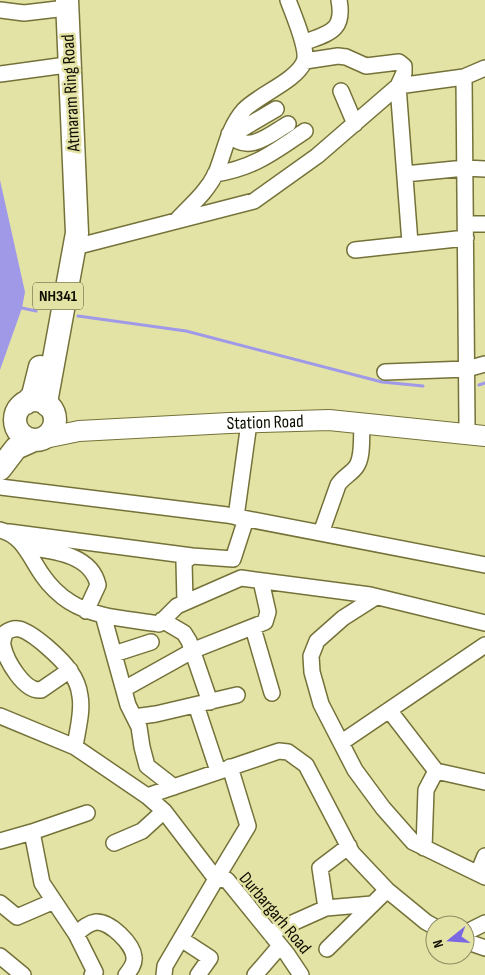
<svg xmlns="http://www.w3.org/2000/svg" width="485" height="975" viewBox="0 0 485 975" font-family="'Sofia Sans Condensed',sans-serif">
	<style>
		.water { fill: #9f99e8 }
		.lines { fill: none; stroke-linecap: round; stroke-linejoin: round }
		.stream { stroke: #9f99e8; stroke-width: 3 }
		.minor-casing { stroke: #747239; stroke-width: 18 }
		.major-casing { stroke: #747239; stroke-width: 22 }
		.highway-casing { stroke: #747239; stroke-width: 25 }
		.minor { stroke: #fff; stroke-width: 15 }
		.major { stroke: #fff; stroke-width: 20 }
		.highway { stroke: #fff; stroke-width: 22 }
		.labels { text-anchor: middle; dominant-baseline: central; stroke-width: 5; stroke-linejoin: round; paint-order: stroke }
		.shield { fill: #e4e3a6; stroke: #4e4d32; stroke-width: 1 }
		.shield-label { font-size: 16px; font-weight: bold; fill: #0e0d00 }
		.street-label { font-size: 18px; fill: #0e0d00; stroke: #e4e3a6 }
	</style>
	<rect width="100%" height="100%" fill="#e4e3a6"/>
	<path class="water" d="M 0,180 L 25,292 L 22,308 L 0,370 Z"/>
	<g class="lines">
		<path class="stream" d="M 22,308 L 36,311
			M 78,316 L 186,331 L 382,382 L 423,386
			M 479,385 L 485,383"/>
		<g class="minor-casing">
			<path id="minor" d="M 0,10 L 24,13 L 58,9
				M 303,43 C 328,33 345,32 339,0
				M 305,61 L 338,56 L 346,57 L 366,66 L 399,62 L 404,66 L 404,73 L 398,86 L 410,243
				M 0,74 L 59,66
				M 464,77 L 467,425
				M 341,91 L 355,124
				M 229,134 C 248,155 269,135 288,124
				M 230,136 L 276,109
				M 215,174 C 254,168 274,152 305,131
				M 405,174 L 465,168 L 485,169
				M 177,220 C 191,205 207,192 216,173 C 225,151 228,128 244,110 C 258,95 296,81 304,62 C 309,50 293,14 288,0
				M 466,224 L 485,224
				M 75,247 L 254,201 L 317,156 L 398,86 L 464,77 L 485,68
				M 355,250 L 466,238
				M 385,372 L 467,369 L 485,364
				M 0,487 L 227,515 L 485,565
				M 236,517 L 249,423
				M 0,530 C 23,535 30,558 43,576 C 49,585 60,596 70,602 C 95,618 130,619 159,624 L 177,606 L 241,578 L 370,595 L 485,623
				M 9,532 L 192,556
				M 321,533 L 338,485 C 343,477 351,474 356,467 C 363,458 361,440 362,429
				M 26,547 C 53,551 91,554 98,585 L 86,611
				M 376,597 L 343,618 L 317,641 L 311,656 L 312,672 L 321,704 L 355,770 L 383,808 L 413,842 L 485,877
				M 185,602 L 184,562 L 192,556 L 233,559 L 246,519
				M 103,615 L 128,705 L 139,727 L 142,747 L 147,766 L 174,787
				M 162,620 L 184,633 L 189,641 L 210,702
				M 253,628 L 272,693
				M 114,654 L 151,642
				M 70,670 L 41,690 C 24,692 6,660 3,646 C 2,641 4,638 5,633 C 9,630 14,628 19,629 C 33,632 62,659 70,671 C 75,678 79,687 80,696 C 83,712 77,731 75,747
				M 124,689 L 194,650 L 265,622 L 268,612 L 261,581
				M 196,705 L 218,771
				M 389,710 L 436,771 L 485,782
				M 0,716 L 75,747 L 147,796 L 164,811 L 216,879 L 165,966 L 164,975
				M 134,717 L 156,714 L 237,695
				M 342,742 L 485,645
				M 230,767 L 248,826 L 216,879 L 227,880 L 287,954 L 301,975
				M 147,796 L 279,751 L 288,752 L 306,765 L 352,853 L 387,890 L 426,922 L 435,927
				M 87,813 L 32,832 L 42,883 L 76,934 L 95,972 L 92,975
				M 0,841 L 32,832
				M 114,843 L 142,831 L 164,811
				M 424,848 L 426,790 L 436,771
				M 478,873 L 485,856
				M 0,903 L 17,917 L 54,901
				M 326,908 L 372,904
				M 270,933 L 326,908 L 320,868 L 349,846
				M 465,933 L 485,923
				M 76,934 C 82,929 88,923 96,922 C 110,921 133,944 134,957 C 135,964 130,970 126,975
				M 181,939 L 210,958 L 198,975
				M 465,941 L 485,948
				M 327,949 L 387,890
				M 0,956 L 23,975
				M 255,975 L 280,946"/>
		</g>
		<g class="major-casing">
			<g id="major">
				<path id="s1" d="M 45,438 L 79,431 L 229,423 L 329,420 L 485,436"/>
			</g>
		</g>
		<g class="highway-casing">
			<path id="highway" d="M15 420a20 20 0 1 1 40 0a20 20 0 1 1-40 0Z
				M 26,403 L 33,395 L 40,367
				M 47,405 L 47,397 L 77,233 L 67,0
				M 0,469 L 16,448 L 34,440"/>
		</g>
		<use href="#minor" class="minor"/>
		<use href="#major" class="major"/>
		<use href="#highway" class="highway"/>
	</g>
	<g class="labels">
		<rect class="shield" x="33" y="282.5" width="50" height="27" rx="4"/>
		<g class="shield-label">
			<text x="58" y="296">NH341</text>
		</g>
		<g class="street-label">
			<text transform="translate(71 93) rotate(-93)">Atmaram Ring Road</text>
			<text stroke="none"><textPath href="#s1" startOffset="221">Station Road</textPath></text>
			<text transform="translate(275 913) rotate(50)">Durbargarh Road</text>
		</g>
	</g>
	<g transform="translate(450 940) rotate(253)"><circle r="24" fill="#e4e3a6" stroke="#8e8d64"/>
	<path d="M0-4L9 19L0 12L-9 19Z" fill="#7a67e2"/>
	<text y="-8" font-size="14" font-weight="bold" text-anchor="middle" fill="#0e0d00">N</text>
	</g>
</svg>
